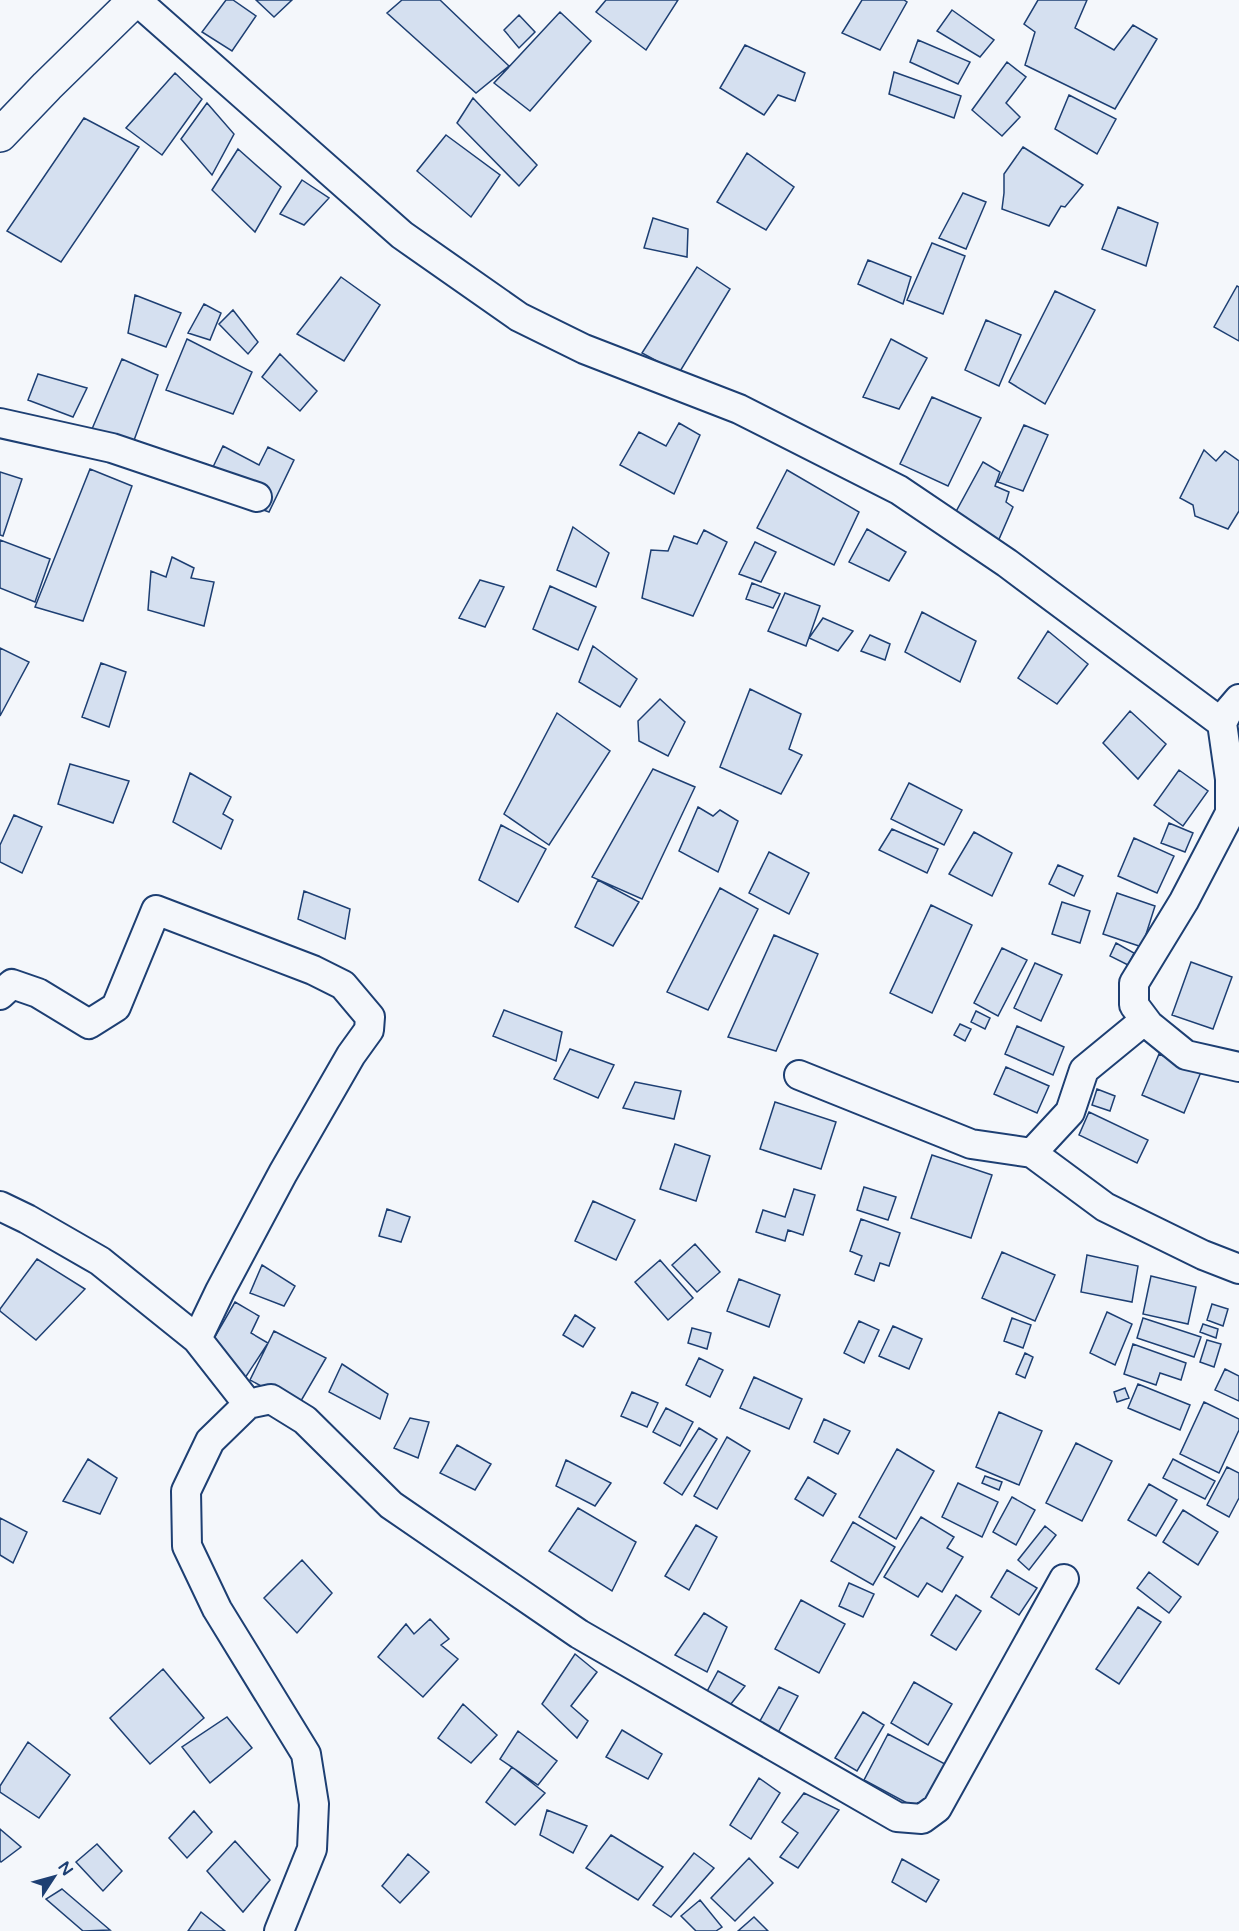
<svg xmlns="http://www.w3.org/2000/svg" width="1239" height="1931" viewBox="0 0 1239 1931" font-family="'Varela Round',sans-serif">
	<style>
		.building { fill: #d5e0f0; stroke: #1d3f73; stroke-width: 1.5 }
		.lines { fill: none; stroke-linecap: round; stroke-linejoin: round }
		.minor-casing { stroke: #1d3f73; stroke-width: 32 }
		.tertiary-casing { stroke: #1d3f73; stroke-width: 36 }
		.minor { stroke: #f4f7fb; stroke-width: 28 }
		.tertiary { stroke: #f4f7fb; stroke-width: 33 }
	</style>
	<rect width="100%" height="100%" fill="#f4f7fb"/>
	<path class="building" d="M 226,0 L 233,0 L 256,16 L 232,51 L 202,32 Z
		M 256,0 L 292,0 L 274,17 Z
		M 402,0 L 440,0 L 509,66 L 476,93 L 387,13 Z
		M 606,0 L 678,0 L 646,50 L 596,12 Z
		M 862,0 L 904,0 L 907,2 L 880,50 L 842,33 Z
		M 1038,0 L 1087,0 L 1075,28 L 1114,50 L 1133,25 L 1157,39 L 1115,109 L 1025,65 L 1035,32 L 1024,24 Z
		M 952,10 L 994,40 L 980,57 L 937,31 Z
		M 560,12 L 591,41 L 530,111 L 494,83 Z
		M 519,15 L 535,32 L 519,48 L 504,30 Z
		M 918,40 L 970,62 L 958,84 L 910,62 Z
		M 745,45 L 805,73 L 795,101 L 778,95 L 764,115 L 720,88 Z
		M 1007,62 L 1026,77 L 1006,103 L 1020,117 L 1002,136 L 972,110 Z
		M 894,72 L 961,96 L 954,118 L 889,94 Z
		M 175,73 L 202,99 L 162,155 L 126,128 Z
		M 1069,95 L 1116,119 L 1097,154 L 1055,129 Z
		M 473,98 L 537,165 L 519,186 L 457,123 Z
		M 207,103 L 234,134 L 212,175 L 181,139 Z
		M 84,118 L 139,147 L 61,262 L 7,231 Z
		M 446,135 L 500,175 L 471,217 L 417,171 Z
		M 1023,147 L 1083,185 L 1065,207 L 1061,206 L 1049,226 L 1002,209 L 1004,193 L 1004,174 Z
		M 238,149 L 281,187 L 255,232 L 212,190 Z
		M 747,153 L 794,187 L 766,230 L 717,202 Z
		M 302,180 L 329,198 L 304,225 L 280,214 Z
		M 963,193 L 986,202 L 966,249 L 939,238 Z
		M 1118,207 L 1158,223 L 1146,266 L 1102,249 Z
		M 653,218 L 688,229 L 687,257 L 644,248 Z
		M 932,243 L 965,256 L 943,314 L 907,300 Z
		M 868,260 L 911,277 L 903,304 L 858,284 Z
		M 697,267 L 730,289 L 679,373 L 642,353 Z
		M 341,277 L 380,305 L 344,361 L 297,334 Z
		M 1237,286 L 1239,287 L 1239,341 L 1214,327 Z
		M 1055,291 L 1095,310 L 1045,404 L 1009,382 Z
		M 135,295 L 181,313 L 166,347 L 128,333 Z
		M 204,304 L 221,313 L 210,340 L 188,333 Z
		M 233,310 L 258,342 L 248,354 L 219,324 Z
		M 986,320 L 1021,335 L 999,386 L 965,370 Z
		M 187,339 L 252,372 L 233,414 L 166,390 Z
		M 891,339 L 927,358 L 899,409 L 863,397 Z
		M 280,354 L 317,391 L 300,411 L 262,377 Z
		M 122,359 L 158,375 L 133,443 L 92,429 Z
		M 38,374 L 87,388 L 73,417 L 28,400 Z
		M 932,397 L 981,418 L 948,486 L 900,464 Z
		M 679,423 L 700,435 L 674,494 L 620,465 L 639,432 L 666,446 Z
		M 1024,425 L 1048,435 L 1023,491 L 998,482 Z
		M 223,446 L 259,465 L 268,447 L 294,460 L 269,512 L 203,488 Z
		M 1204,450 L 1216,461 L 1225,451 L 1239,461 L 1239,511 L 1228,529 L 1195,516 L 1193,505 L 1180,498 Z
		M 983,462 L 1000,472 L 995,486 L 1009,492 L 1006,502 L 1013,507 L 996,546 L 953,517 Z
		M 90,469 L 132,486 L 83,621 L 35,607 Z
		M 787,470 L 859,512 L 834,565 L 757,528 Z
		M 0,472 L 22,479 L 3,536 L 0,535 Z
		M 573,527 L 609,553 L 596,587 L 557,570 Z
		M 867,529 L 906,552 L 889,581 L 849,562 Z
		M 704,530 L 727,542 L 693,616 L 642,598 L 651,550 L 668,551 L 674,536 L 697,544 Z
		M 0,540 L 50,559 L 35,602 L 0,588 Z
		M 755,542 L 776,552 L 761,582 L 739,574 Z
		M 172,557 L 194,568 L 191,578 L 214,582 L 204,626 L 148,610 L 151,571 L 166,577 Z
		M 480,580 L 504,587 L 485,627 L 459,618 Z
		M 752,583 L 780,594 L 773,608 L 746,599 Z
		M 550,586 L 596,607 L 578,650 L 533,629 Z
		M 785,593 L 820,606 L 806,646 L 768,631 Z
		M 922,612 L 976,641 L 960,682 L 905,652 Z
		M 823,618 L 853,631 L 838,651 L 809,638 Z
		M 1048,631 L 1088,664 L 1057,704 L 1018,678 Z
		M 870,635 L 890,644 L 885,660 L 861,651 Z
		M 593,646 L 637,679 L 620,707 L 579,682 Z
		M 0,648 L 29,662 L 0,716 Z
		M 101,663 L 126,672 L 109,727 L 82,717 Z
		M 750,689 L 801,714 L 789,749 L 802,755 L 781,794 L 720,767 Z
		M 660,699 L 685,722 L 668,756 L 639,741 L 638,721 Z
		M 1130,711 L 1166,744 L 1138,779 L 1103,743 Z
		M 557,713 L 610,751 L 549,845 L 504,814 Z
		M 70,764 L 129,781 L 113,823 L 58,804 Z
		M 653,769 L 695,787 L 642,899 L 592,877 Z
		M 1179,770 L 1208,791 L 1183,826 L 1154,805 Z
		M 190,773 L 231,797 L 223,814 L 233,820 L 221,849 L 173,822 Z
		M 909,783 L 962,810 L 944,845 L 891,819 Z
		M 698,807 L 713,816 L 720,810 L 738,821 L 718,872 L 679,851 Z
		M 14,815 L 42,827 L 22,873 L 0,862 L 0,845 Z
		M 1169,823 L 1193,833 L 1185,852 L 1161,843 Z
		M 501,825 L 546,849 L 518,902 L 479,880 Z
		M 892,829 L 938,849 L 927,873 L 879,850 Z
		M 974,832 L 1012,853 L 992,896 L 949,874 Z
		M 1134,838 L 1174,856 L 1157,893 L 1118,876 Z
		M 769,852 L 809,873 L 789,914 L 749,893 Z
		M 1058,865 L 1083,876 L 1074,896 L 1049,884 Z
		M 598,880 L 639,902 L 613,946 L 575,927 Z
		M 720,888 L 758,909 L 708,1010 L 667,992 Z
		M 304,891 L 350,909 L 345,939 L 298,919 Z
		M 1117,893 L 1155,906 L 1142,947 L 1103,934 Z
		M 1062,902 L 1090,911 L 1080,943 L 1052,934 Z
		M 931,905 L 972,925 L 932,1013 L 890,993 Z
		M 774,935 L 818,954 L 776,1051 L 728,1037 Z
		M 1116,943 L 1134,953 L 1128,965 L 1110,956 Z
		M 1002,948 L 1027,960 L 998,1016 L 974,1003 Z
		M 1191,962 L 1232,977 L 1213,1029 L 1172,1015 Z
		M 1035,963 L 1062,975 L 1041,1021 L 1014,1008 Z
		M 504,1010 L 562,1032 L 556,1061 L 493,1036 Z
		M 976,1011 L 990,1018 L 985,1029 L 971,1022 Z
		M 960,1024 L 971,1029 L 965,1041 L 954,1035 Z
		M 1017,1026 L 1064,1047 L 1053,1075 L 1005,1054 Z
		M 570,1049 L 614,1065 L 598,1098 L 554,1079 Z
		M 1159,1054 L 1201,1072 L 1184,1113 L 1142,1095 Z
		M 1006,1067 L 1049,1086 L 1037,1113 L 994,1094 Z
		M 635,1082 L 681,1091 L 674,1119 L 623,1108 Z
		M 1097,1089 L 1115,1096 L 1110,1111 L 1092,1105 Z
		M 775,1102 L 836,1122 L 821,1169 L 760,1149 Z
		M 1089,1112 L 1148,1140 L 1137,1163 L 1079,1135 Z
		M 675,1144 L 710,1156 L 696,1201 L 660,1189 Z
		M 932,1155 L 992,1175 L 971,1238 L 911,1218 Z
		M 864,1187 L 896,1197 L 888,1220 L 857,1210 Z
		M 794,1189 L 815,1195 L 803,1235 L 788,1230 L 785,1241 L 756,1232 L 763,1210 L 785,1217 Z
		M 593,1201 L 635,1220 L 616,1260 L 575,1241 Z
		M 387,1209 L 410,1217 L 401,1242 L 379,1236 Z
		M 861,1219 L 900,1233 L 889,1266 L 880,1263 L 874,1281 L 855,1274 L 862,1256 L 850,1251 Z
		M 695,1244 L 720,1272 L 697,1292 L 672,1265 Z
		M 1002,1252 L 1055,1275 L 1035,1321 L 982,1298 Z
		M 1087,1255 L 1138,1266 L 1132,1302 L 1081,1292 Z
		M 37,1259 L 85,1289 L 36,1340 L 0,1311 L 0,1309 Z
		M 660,1260 L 693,1298 L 668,1320 L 635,1282 Z
		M 262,1265 L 295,1286 L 284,1306 L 250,1293 Z
		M 1151,1276 L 1196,1287 L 1188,1324 L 1143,1314 Z
		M 739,1279 L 780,1295 L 769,1327 L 727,1311 Z
		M 235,1302 L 259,1316 L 251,1333 L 268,1343 L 243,1381 L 202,1359 Z
		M 1212,1304 L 1228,1309 L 1223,1326 L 1207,1320 Z
		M 1107,1312 L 1132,1324 L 1115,1365 L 1090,1353 Z
		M 575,1315 L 595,1328 L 583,1347 L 563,1335 Z
		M 1012,1318 L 1031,1325 L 1023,1348 L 1004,1341 Z
		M 1143,1318 L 1201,1337 L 1194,1357 L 1137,1338 Z
		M 859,1321 L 879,1330 L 864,1363 L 844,1353 Z
		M 1203,1324 L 1218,1329 L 1216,1338 L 1200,1332 Z
		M 893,1326 L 922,1339 L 909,1369 L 879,1356 Z
		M 692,1328 L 711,1333 L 707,1349 L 688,1343 Z
		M 274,1331 L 326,1358 L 298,1406 L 250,1380 Z
		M 1207,1340 L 1221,1344 L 1214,1367 L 1200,1362 Z
		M 1133,1344 L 1186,1363 L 1181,1380 L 1160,1373 L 1156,1385 L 1124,1374 Z
		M 1025,1353 L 1033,1357 L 1025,1378 L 1016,1374 Z
		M 699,1358 L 723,1370 L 710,1397 L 686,1385 Z
		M 342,1364 L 388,1394 L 380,1419 L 329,1392 Z
		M 1225,1369 L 1239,1376 L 1239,1401 L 1215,1390 Z
		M 754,1377 L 802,1399 L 789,1429 L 740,1408 Z
		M 1138,1384 L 1190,1405 L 1180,1430 L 1128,1408 Z
		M 1125,1388 L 1129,1398 L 1117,1402 L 1114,1392 Z
		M 632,1392 L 658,1403 L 647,1427 L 621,1416 Z
		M 1204,1402 L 1239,1419 L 1239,1430 L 1219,1473 L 1180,1454 Z
		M 666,1408 L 693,1422 L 680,1446 L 653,1432 Z
		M 999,1412 L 1042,1431 L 1019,1485 L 976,1467 Z
		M 410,1418 L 429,1422 L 418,1458 L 394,1448 Z
		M 824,1419 L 850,1431 L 838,1454 L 814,1442 Z
		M 699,1428 L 717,1439 L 682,1495 L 664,1483 Z
		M 727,1437 L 750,1451 L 717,1509 L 694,1496 Z
		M 1076,1443 L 1112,1461 L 1082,1521 L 1046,1503 Z
		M 457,1445 L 491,1464 L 475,1490 L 440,1473 Z
		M 897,1449 L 934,1471 L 896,1539 L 859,1517 Z
		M 88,1459 L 117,1478 L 100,1514 L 63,1501 Z
		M 1173,1459 L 1215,1481 L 1205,1499 L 1163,1478 Z
		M 566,1460 L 611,1483 L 595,1506 L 556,1486 Z
		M 1227,1467 L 1239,1473 L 1239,1498 L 1229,1517 L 1207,1505 Z
		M 985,1476 L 1002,1482 L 999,1490 L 982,1483 Z
		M 808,1477 L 836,1494 L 823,1516 L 795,1499 Z
		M 958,1483 L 998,1502 L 982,1537 L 942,1517 Z
		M 1149,1484 L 1177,1500 L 1156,1536 L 1128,1520 Z
		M 1012,1497 L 1035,1510 L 1016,1545 L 993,1532 Z
		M 578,1508 L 636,1542 L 612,1591 L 549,1551 Z
		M 1183,1510 L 1218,1532 L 1198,1565 L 1163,1542 Z
		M 921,1517 L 954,1537 L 947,1548 L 963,1557 L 942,1592 L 927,1583 L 918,1597 L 884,1577 Z
		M 0,1518 L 27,1532 L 13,1563 L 0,1555 Z
		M 853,1522 L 895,1547 L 873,1585 L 831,1561 Z
		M 696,1525 L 717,1537 L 689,1590 L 665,1576 Z
		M 1045,1526 L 1056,1535 L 1029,1570 L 1018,1560 Z
		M 302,1560 L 332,1593 L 297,1633 L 264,1598 Z
		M 1007,1570 L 1037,1588 L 1019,1615 L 991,1597 Z
		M 1149,1572 L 1181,1597 L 1169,1613 L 1137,1588 Z
		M 849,1583 L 874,1594 L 863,1617 L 839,1606 Z
		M 956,1595 L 981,1611 L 956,1650 L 931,1635 Z
		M 801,1600 L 845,1624 L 819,1673 L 775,1649 Z
		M 1138,1607 L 1161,1622 L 1119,1684 L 1096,1669 Z
		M 704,1613 L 727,1627 L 707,1672 L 675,1655 Z
		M 430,1619 L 449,1639 L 441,1645 L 458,1659 L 423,1697 L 378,1657 L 406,1624 L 414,1634 Z
		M 575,1654 L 597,1672 L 571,1706 L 588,1721 L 577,1738 L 542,1704 Z
		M 163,1669 L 204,1718 L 150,1764 L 110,1718 Z
		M 718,1671 L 745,1686 L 727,1709 L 704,1697 Z
		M 914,1682 L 952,1704 L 928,1745 L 891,1723 Z
		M 779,1687 L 798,1696 L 775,1738 L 756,1728 Z
		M 463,1704 L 497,1735 L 471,1763 L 438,1738 Z
		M 863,1712 L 884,1725 L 857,1771 L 835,1758 Z
		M 227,1717 L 252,1748 L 210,1783 L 182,1747 Z
		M 622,1730 L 662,1754 L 648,1779 L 606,1757 Z
		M 518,1731 L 557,1761 L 538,1785 L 500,1759 Z
		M 888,1734 L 945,1764 L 920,1810 L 864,1780 Z
		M 28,1742 L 70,1775 L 39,1818 L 0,1792 L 0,1786 Z
		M 512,1767 L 545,1793 L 515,1825 L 486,1802 Z
		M 759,1778 L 780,1793 L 751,1839 L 730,1825 Z
		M 804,1793 L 839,1810 L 798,1868 L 780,1857 L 798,1833 L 782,1822 Z
		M 547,1810 L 587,1826 L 573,1853 L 540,1835 Z
		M 194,1811 L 212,1832 L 187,1858 L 169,1838 Z
		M 0,1829 L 21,1847 L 1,1862 L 0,1861 Z
		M 611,1835 L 663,1867 L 638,1900 L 586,1868 Z
		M 235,1841 L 270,1880 L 243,1912 L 207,1871 Z
		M 97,1844 L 122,1871 L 103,1891 L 76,1862 Z
		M 694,1853 L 714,1868 L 671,1917 L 653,1905 Z
		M 408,1854 L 429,1872 L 400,1903 L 382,1886 Z
		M 749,1858 L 773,1883 L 735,1921 L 711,1898 Z
		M 902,1859 L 939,1880 L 926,1902 L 892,1882 Z
		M 62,1889 L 110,1930 L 83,1931 L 46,1899 Z
		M 700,1900 L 722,1927 L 716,1931 L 696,1931 L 681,1916 Z
		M 201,1912 L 225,1931 L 188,1931 Z
		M 754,1917 L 768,1931 L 738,1931 Z"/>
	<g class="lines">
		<g class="minor-casing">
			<path id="minor" d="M 136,0 L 402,235 L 519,317 L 584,349 L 739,409 L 899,490 L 1007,563 L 1222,723
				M 0,423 L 112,448 L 257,497
				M 1239,699 L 1227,713 L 1222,723 L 1230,779 L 1230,813 L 1184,901 L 1134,983 L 1134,1005 L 1149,1025 L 1186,1055 L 1239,1067
				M 0,995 L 12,984 L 38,993 L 89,1024 L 116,1007 L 156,910 L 313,970 L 343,985 L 370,1017 L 369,1030 L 351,1055 L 283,1173 L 220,1291 L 197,1339
				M 799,1075 L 971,1144 L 1032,1153 L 1070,1112 L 1084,1070 L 1145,1020
				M 1032,1153 L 1105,1207 L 1203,1255 L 1239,1269
				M 0,1206 L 27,1219 L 100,1261 L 197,1339 L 248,1404
				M 279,1931 L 312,1849 L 314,1804 L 306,1754 L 217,1609 L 187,1546 L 186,1491 L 210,1441 L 248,1404 L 271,1399 L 305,1420 L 391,1505 L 579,1634 L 897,1817 L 922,1819 L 937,1808 L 1064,1579"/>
		</g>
		<g class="tertiary-casing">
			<path id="tertiary" d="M 0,135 L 47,86 L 135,0"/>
		</g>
		<use href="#minor" class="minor"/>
		<use href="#tertiary" class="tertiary"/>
	</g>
	<g transform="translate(54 1877) rotate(54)" stroke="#f4f7fb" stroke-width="4.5" paint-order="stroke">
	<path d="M0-4.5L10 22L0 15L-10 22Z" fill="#1d3f73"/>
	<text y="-9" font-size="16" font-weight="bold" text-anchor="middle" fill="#1d3f73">N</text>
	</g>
</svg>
